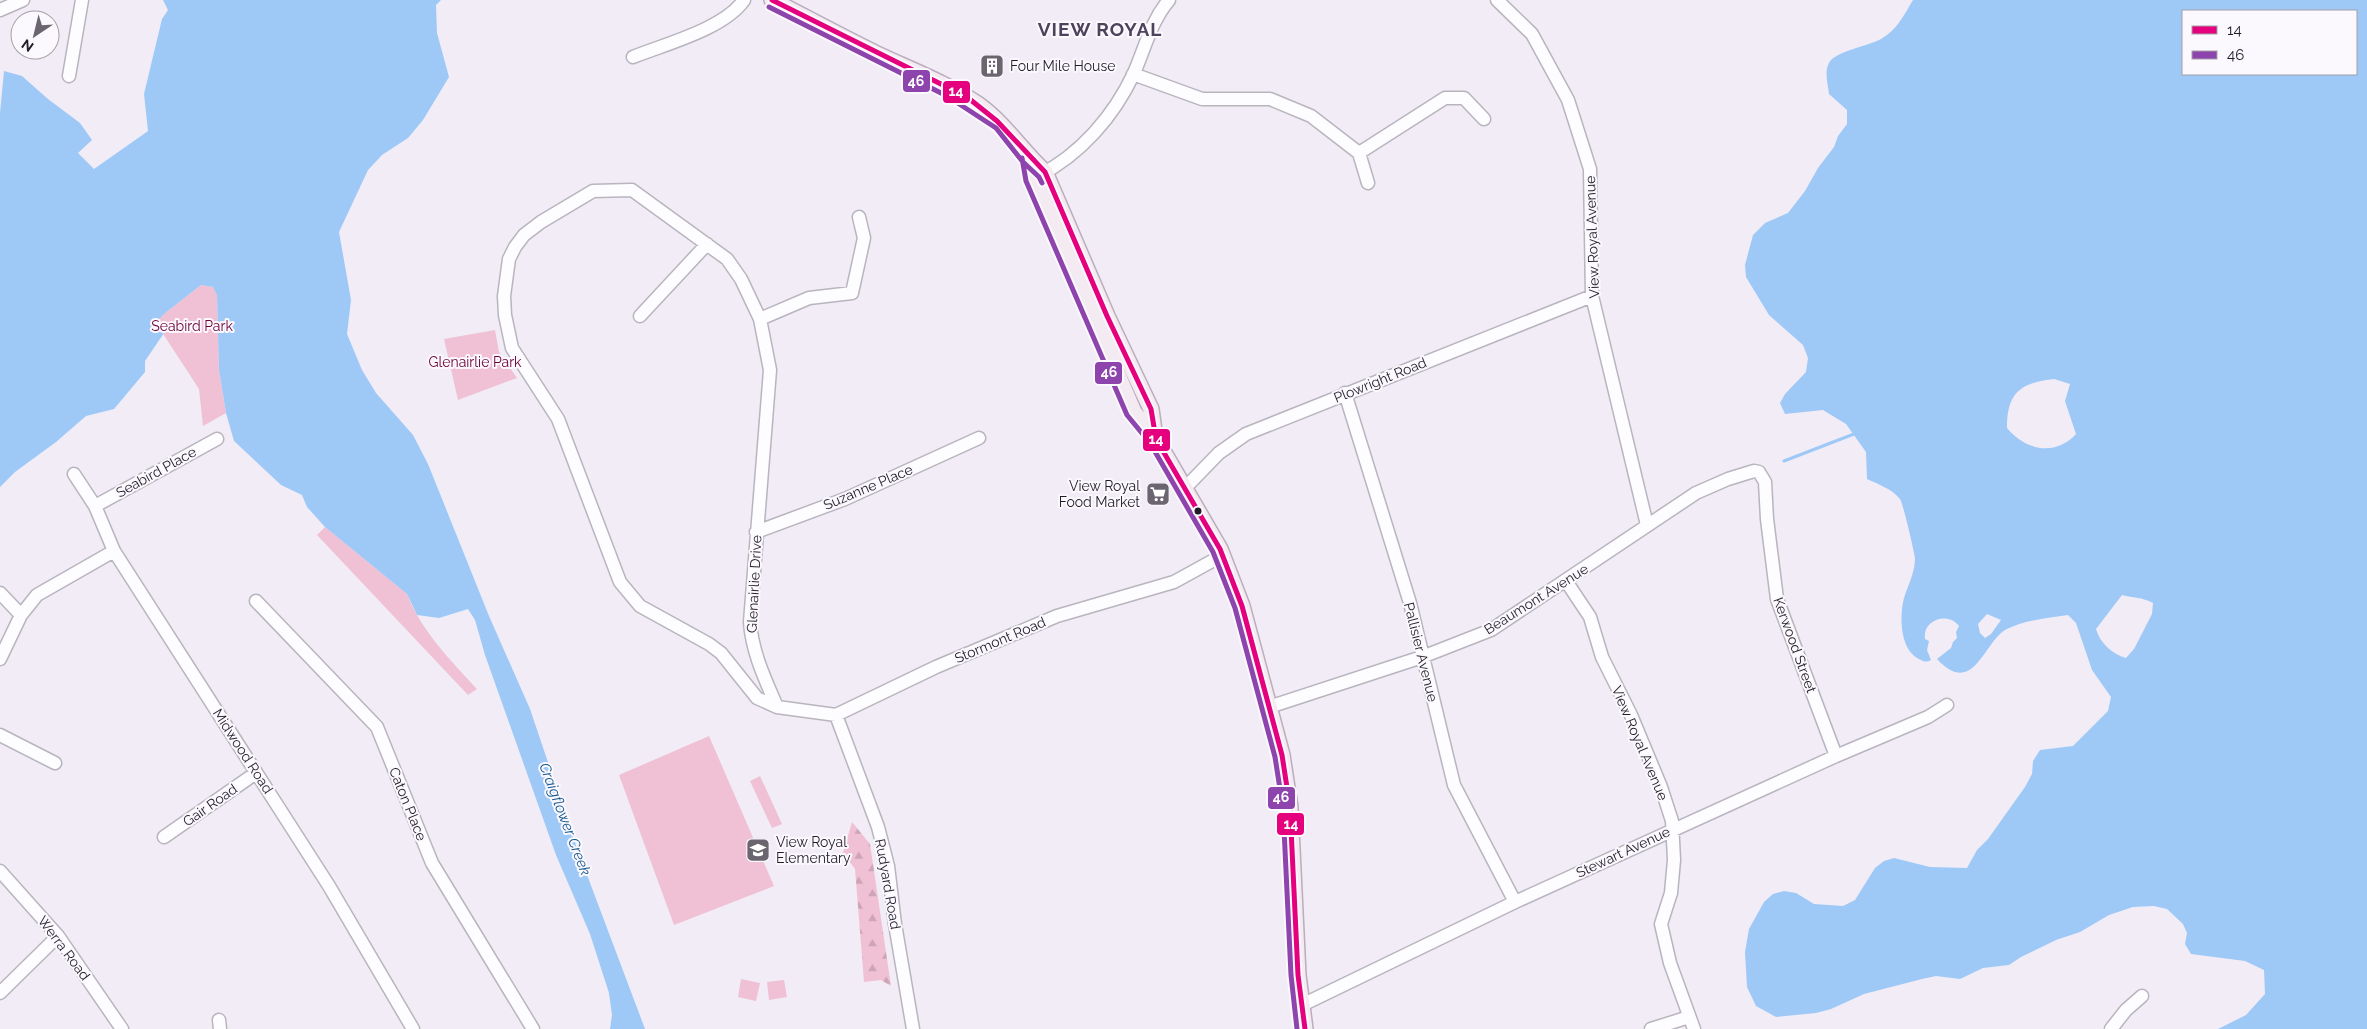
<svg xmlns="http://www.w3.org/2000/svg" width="2367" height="1029" viewBox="0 0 2367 1029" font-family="Raleway,sans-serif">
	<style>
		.forest { fill: url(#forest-firs) }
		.park { fill: #f0c1d4 }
		.water { fill: #9ec9f7; fill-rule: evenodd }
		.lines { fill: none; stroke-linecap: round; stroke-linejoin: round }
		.stream { stroke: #9ec9f7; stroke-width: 3 }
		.minor-casing { stroke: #b9b5bf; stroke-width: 15 }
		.major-casing { stroke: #bbadbc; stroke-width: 18 }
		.minor { stroke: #fdfcfe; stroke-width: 12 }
		.major { stroke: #f3eaf2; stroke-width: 15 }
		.bus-1-casing { stroke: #fbf8fe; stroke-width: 9 }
		.bus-2-casing { stroke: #fbf8fe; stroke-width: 9 }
		.bus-1 { stroke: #e5007d; stroke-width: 5 }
		.bus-2 { stroke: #8e44ad; stroke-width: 5 }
		.bus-dot { fill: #211d27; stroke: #fbf8fe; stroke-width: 2 }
		.labels { text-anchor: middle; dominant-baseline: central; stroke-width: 4; stroke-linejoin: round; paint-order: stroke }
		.poi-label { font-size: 14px; fill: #211d27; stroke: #fbf8fe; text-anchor: start }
		.street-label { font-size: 14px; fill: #211d27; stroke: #fbf8fe }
		.park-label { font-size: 14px; fill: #6c0036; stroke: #fbf8fe }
		.water-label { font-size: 15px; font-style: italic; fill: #175a92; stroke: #fbf8fe }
		.district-label { font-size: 19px; font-weight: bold; letter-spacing: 1px; fill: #4e435c; stroke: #fbf8fe }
		.line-badge { stroke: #fbf8fe; stroke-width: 2 }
		.badge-label { font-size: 14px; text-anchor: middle; font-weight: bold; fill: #fff }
	</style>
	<defs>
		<pattern id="forest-firs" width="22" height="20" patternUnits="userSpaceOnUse" patternTransform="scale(1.25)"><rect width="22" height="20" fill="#f0c1d4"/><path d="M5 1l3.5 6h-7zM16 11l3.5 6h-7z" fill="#cea5b6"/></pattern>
	</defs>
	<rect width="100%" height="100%" fill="#f1ecf6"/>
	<path class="forest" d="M 852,822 L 870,844 L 891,986 L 881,980 L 864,982 L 855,869 L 843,853 Z"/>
	<path class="park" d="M 201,285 L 213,287 L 217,294 L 219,370 L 226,413 L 203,426 L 199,389 L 156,323 L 164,314 Z
		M 495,330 L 499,352 L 517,378 L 458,400 L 444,339 Z
		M 325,527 L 407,594 C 421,630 450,660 477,689 L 468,695 L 317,535 Z
		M 709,736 L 774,886 L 674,925 L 619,775 Z
		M 760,776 L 782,824 L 772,828 L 750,781 Z
		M 741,979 L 760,983 L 756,1001 L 738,997 Z
		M 784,980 L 787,997 L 769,1000 L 767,982 Z"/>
	<path class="water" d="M 163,0 L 441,0 L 436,5 L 437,33 L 449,77 L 423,120 L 408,138 L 382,155 L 368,170 L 339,232 L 351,300 L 347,334 L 362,370 L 376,393 L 413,435 L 428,464 L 489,616 L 530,709 L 578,851 L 645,1029 L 610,1029 L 612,1015 L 609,993 L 590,934 L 556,855 L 485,655 L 475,620 L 468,609 L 439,618 L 417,615 L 407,594 L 325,527 L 307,507 L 302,495 L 281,485 L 234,441 L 226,413 L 219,370 L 217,295 L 213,287 L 201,285 L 164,314 L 156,323 L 164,333 L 145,361 L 145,372 L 114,409 L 86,416 L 56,442 L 15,472 L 0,487 L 0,113 L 4,71 L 22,76 L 48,99 L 80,123 L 92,140 L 78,153 L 94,169 L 148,131 L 144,94 L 162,19 L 168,10 Z
		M 1913,0 L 2367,0 L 2367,1029 L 2218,1029 L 2246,1015 L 2265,994 L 2264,970 L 2245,961 L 2191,954 L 2185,944 L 2187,933 L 2183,924 L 2167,909 L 2154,906 L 2133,907 L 2109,915 L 2080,932 L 2056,940 L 2021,957 L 2009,965 L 1983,968 L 1960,979 L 1936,976 L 1922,979 L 1864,994 L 1831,1009 L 1816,1013 L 1776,1017 L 1756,1006 L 1747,987 L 1745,952 L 1749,929 L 1764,902 L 1773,894 L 1784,891 L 1796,893 L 1814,904 L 1843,906 L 1855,900 L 1875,868 L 1884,861 L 1894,858 L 1930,867 L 1967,868 L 1977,850 L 1988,839 L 2025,787 L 2032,774 L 2033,761 L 2040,750 L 2073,746 L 2108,711 L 2111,697 L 2092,670 L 2076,623 L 2068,615 C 2048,618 2025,620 2007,629 C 1984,640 1974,699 1937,659 L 1951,648 L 1953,642 L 1957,638 L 1956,632 L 1959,626 C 1948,611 1922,620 1925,639 L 1929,641 L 1927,650 L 1931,660 C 1927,662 1925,662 1921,660 C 1900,652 1899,617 1904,598 C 1908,585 1915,573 1915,558 C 1914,551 1903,503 1900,499 C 1892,489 1878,484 1867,479 L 1866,452 L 1846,424 L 1823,410 L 1785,414 L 1780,403 L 1785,394 L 1806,372 L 1808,358 L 1803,345 L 1769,315 L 1746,277 L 1745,265 L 1753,235 L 1765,223 L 1788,213 L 1805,191 L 1818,168 L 1834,147 L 1838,136 L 1847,124 L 1847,110 L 1829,94 C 1828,84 1824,72 1829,63 C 1835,51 1869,46 1881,39 C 1897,30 1904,15 1913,0 ZM 2356,11 L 2356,74 L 2183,74 L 2183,11 ZM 2054,379 L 2070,384 L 2065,401 L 2076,434 C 2055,457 2025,450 2007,428 C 2007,393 2020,383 2054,379 ZM 2122,595 C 2133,598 2142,597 2153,603 L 2152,614 L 2134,649 L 2126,658 C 2112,654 2100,643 2096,629 ZM 1987,614 L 2001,620 L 1991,634 L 1985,638 L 1980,633 L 1978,624 Z"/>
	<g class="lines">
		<path class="stream" d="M 1784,461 L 1854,434"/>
		<g class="minor-casing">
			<path id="minor" d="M 1497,0 L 1532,34 L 1568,100 L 1590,169 L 1592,296 L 1647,525
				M 0,10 L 23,0
				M 633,57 C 665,44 724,29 744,0
				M 1133,74 L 1202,99 L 1270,99 L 1311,116 L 1359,153 L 1368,183
				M 69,76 L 82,0
				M 1359,153 L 1445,98 L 1464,98 L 1484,119
				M 1038,176 C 1080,155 1114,116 1134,73 C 1145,48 1151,21 1169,0
				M 640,316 L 707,244
				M 760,319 L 809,298 L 852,293 L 864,238 L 859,217
				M 1345,393 L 1410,603 L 1454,785 L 1515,902
				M 74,474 L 95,506 L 114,551 L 329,886 L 413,1029
				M 1184,489 L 1219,453 L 1246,434 L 1592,296
				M 95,506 L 217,439
				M 756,532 L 845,499 L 979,438
				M 1566,581 L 1590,617 L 1602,657 L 1631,715 L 1661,787 L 1672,821 L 1674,860 L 1671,893 L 1661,924 L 1670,963 L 1694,1029
				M 0,593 L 21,615
				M 256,601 L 377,727 L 432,863 L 533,1029
				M 0,659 L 21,615 L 37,595 L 114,551
				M 777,707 C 765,679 752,652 750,622 L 770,370 L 760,319 L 741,279 L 727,259 L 632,190 L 593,191 L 541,222 L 524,235 L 515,247 L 509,259 L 504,296 L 505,315 L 512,348 L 558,419 L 620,582 L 640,606 L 709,644 L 721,653 L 757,698 L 777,707 L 836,715 L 936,667 L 1057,616 L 1174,582 L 1223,555
				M 1269,707 L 1422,657 L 1491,630 L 1696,493 L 1728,479 L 1754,471 L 1759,472 L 1765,482 L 1767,519 L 1777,599 L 1836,756
				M 836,715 L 878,827 L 888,866 L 895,924 L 913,1029
				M 0,735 L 55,763
				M 164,837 L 256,773
				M 0,871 L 58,936 L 122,1029
				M 0,993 L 58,936
				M 1302,1005 L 1515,902 L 1836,756 L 1928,717 L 1947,705
				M 219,1020 L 220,1029
				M 1651,1029 L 1689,1017
				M 2111,1029 L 2126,1010 L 2142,996"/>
		</g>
		<g class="major-casing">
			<path id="major" d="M 772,0 C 807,18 842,37 877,54 C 911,70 948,84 979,105 C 1005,124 1022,151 1045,172 L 1107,316 L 1151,409 L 1155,438
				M 1029,157 L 1033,178 L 1134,412 L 1156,439 L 1220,549 L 1242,606 L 1282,755 L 1290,807 L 1298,975 L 1305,1029"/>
		</g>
		<use href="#minor" class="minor"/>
		<use href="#major" class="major"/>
		<g class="bus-1-casing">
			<path id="bus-1" d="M 772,0 L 967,97 L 997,121 L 1045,172 L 1107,316 L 1151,409 L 1156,439 L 1220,549 L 1242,606 L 1282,755 L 1290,807 L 1298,975 L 1305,1029"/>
		</g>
		<g class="bus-2-casing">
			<path id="bus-2" d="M 769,7 L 947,96 L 996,128 L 1023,162 L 1039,177 L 1042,183
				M 1022,158 L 1026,181 L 1127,415 L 1150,443 L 1213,552 L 1235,608 L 1275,757 L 1283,808 L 1291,975 L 1297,1029"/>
		</g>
		<use href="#bus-1" class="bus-1"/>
		<use href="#bus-2" class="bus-2"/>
	</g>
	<defs>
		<g id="building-square" transform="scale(1.25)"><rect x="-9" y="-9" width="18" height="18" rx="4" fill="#6a656f" stroke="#fbf8fe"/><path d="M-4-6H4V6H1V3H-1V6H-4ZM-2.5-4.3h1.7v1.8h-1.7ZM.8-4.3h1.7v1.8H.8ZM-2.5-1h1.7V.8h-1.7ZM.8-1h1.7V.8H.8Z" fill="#fff"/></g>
		<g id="supermarket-square" transform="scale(1.25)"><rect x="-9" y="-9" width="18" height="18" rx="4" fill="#6a656f" stroke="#fbf8fe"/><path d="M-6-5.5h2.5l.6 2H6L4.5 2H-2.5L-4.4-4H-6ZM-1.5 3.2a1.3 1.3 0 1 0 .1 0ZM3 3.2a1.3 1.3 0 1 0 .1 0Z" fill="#fff"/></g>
		<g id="school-square" transform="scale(1.25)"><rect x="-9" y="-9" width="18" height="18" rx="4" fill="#6a656f" stroke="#fbf8fe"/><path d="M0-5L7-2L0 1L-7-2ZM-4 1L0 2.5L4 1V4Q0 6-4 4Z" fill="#fff"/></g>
	</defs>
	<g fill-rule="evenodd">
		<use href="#building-square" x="992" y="66"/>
		<use href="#supermarket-square" x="1158" y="494"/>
		<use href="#school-square" x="758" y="850"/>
	</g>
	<circle class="bus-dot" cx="1198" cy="511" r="4.5"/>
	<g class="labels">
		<g class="poi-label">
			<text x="1010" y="66">Four Mile House</text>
			<text x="1140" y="486" text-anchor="end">View Royal<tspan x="1140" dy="16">Food Market</tspan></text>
			<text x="776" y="842">View Royal<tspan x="776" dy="16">Elementary</tspan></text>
		</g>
		<g class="street-label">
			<text transform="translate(1592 237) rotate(-92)">View Royal Avenue</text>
			<text transform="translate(1380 380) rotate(-22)">Plowright Road</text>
			<text transform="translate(156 472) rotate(-29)">Seabird Place</text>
			<text transform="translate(868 487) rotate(-23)">Suzanne Place</text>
			<text transform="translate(754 584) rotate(-87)">Glenairlie Drive</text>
			<text transform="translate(1536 599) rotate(-32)">Beaumont Avenue</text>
			<text transform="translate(1000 640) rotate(-23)">Stormont Road</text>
			<text transform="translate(1795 645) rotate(70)">Kerwood Street</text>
			<text transform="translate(1421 652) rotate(76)">Pallisier Avenue</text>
			<text transform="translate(1640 743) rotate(67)">View Royal Avenue</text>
			<text transform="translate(243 751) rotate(57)">Midwood Road</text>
			<text transform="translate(408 804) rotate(68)">Caton Place</text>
			<text transform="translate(210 805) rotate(-35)">Gair Road</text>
			<text transform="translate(1623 852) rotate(-25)">Stewart Avenue</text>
			<text transform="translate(888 884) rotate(80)">Rudyard Road</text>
			<text transform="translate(64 948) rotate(53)">Werra Road</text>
		</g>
		<g class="park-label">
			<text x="192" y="326">Seabird Park</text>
			<text x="475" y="362">Glenairlie Park</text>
		</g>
		<g class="water-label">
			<text transform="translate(565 819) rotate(69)">Craigflower Creek</text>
		</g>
		<g class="district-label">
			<text x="1100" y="29">VIEW ROYAL</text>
		</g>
	</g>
	<g class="line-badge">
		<rect x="902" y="69" width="29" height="24" rx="5" fill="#8e44ad"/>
		<rect x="942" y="80" width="29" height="24" rx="5" fill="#e5007d"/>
		<rect x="1094" y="361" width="29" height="24" rx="5" fill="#8e44ad"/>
		<rect x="1142" y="428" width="29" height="24" rx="5" fill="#e5007d"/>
		<rect x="1267" y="786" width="29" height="24" rx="5" fill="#8e44ad"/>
		<rect x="1276" y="812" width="29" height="24" rx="5" fill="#e5007d"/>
	</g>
	<g class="badge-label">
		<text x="916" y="86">46</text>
		<text x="956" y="96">14</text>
		<text x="1109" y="377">46</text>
		<text x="1156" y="444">14</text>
		<text x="1281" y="802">46</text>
		<text x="1291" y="829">14</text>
	</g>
	<rect x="2182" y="10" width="175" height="65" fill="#fbf8fe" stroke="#a4a0a8"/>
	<rect x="2192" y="26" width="25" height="8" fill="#e5007d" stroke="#a4a0a8"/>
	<text x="2227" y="35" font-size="15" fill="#211d27">14</text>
	<rect x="2192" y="51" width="25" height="8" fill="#8e44ad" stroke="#a4a0a8"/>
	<text x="2227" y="60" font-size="15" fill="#211d27">46</text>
	<g transform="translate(35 35) rotate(215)"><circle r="24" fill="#fbf8fe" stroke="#a4a0a8"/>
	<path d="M0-4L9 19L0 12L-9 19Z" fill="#6a656f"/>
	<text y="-8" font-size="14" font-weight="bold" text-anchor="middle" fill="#211d27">N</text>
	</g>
</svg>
